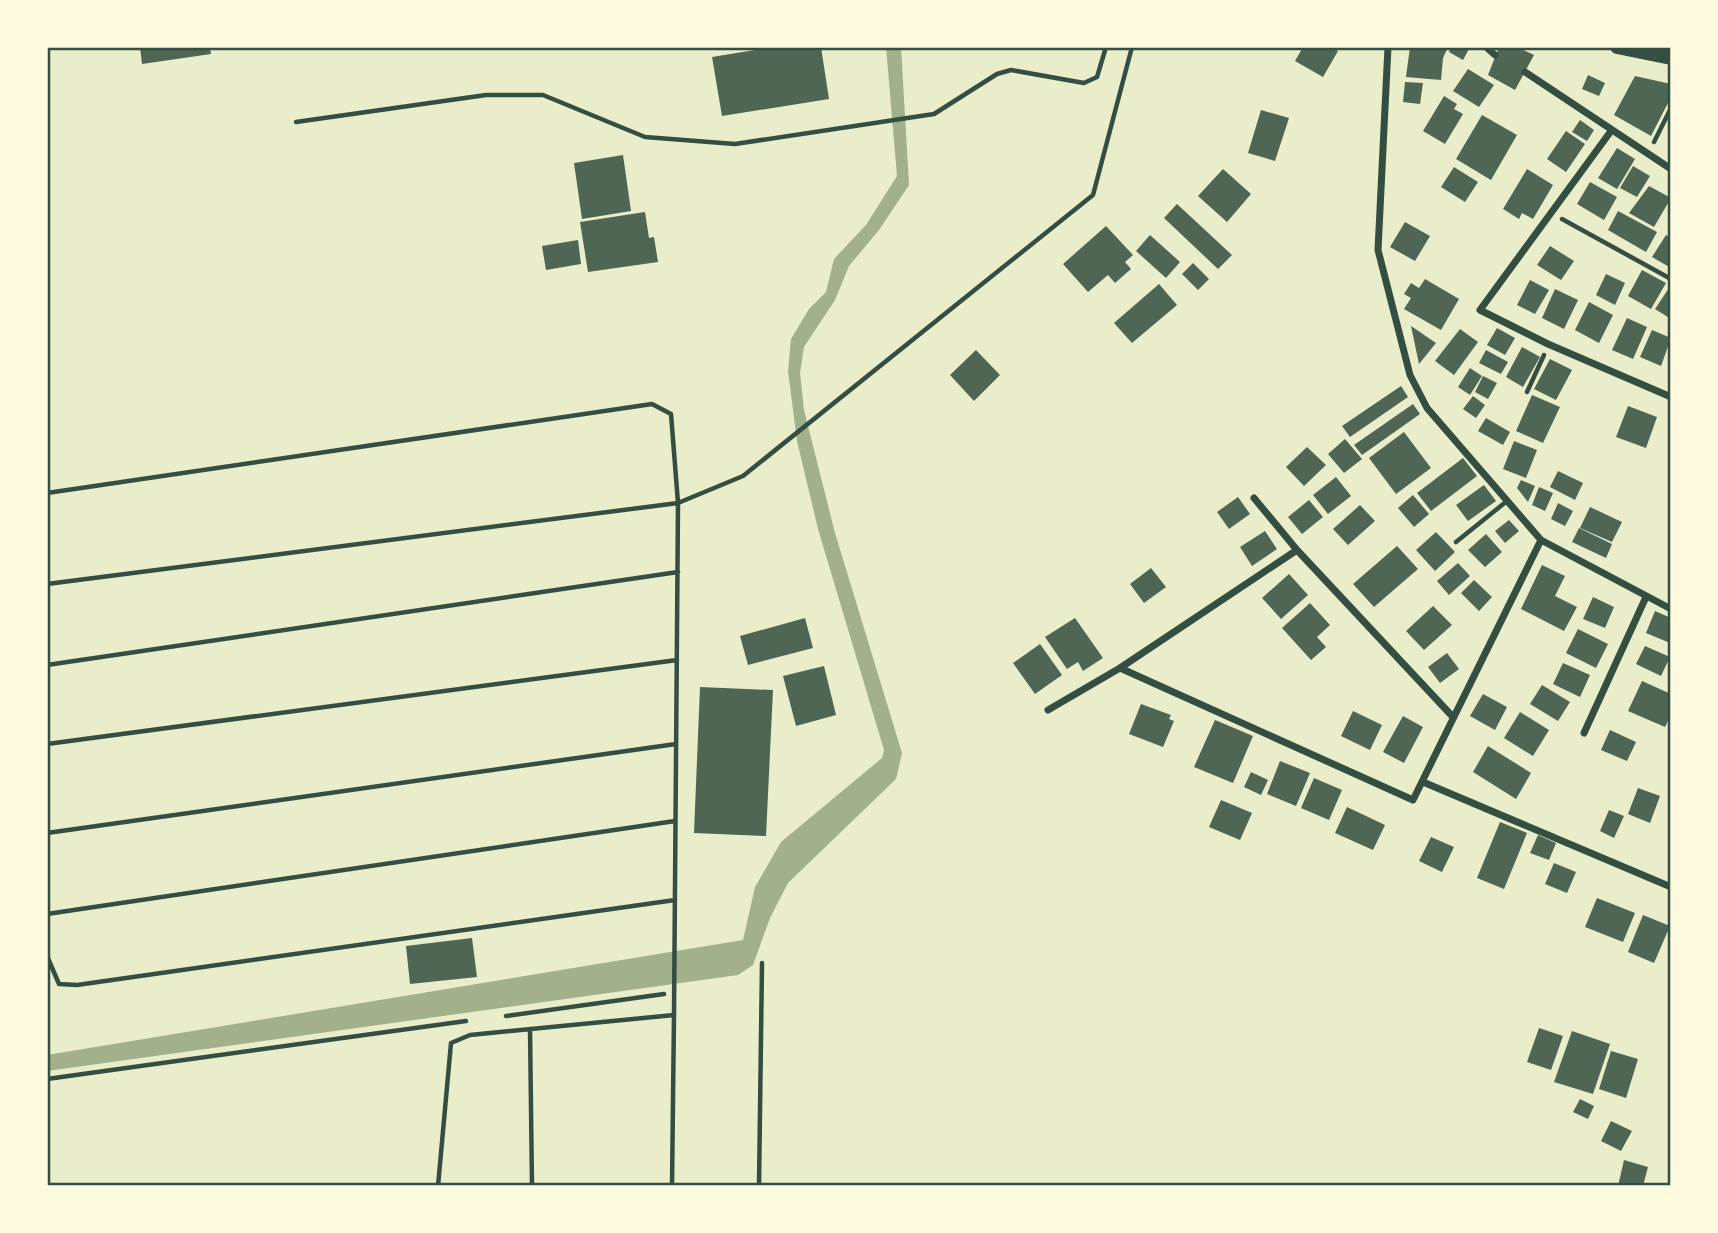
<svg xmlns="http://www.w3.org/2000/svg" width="1718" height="1233" viewBox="0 0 1718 1233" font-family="Commissioner,sans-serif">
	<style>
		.water { fill: #a3b18a }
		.building { fill: #4f6655 }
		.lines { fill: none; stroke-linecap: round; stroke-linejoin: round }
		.path { stroke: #344e41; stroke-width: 4.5 }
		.service { stroke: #344e41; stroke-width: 4.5 }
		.minor { stroke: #344e41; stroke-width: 7 }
		.primary { stroke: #344e41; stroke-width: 14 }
		.neatline { fill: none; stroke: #344e41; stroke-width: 2.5 }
	</style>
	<rect width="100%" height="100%" fill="#e9edc9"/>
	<path class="water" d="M 886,47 L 901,47 L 909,185 L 879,230 L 849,266 L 835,300 L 804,347 L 800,373 L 804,410 L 835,533 L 902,753 L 896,779 L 788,883 L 770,918 L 753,965 L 738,975 L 47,1071 L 47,1055 L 743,940 L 755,887 L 781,842 L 882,758 L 884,750 L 818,529 L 797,441 L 788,371 L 791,339 L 809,309 L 826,292 L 834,259 L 866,225 L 897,176 Z"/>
	<path class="building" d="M 140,47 L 210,47 L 211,54 L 142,64 Z
		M 774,47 L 821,47 L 829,99 L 722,116 L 712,57 Z
		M 1303,47 L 1331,47 L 1338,51 L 1323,77 L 1295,61 Z
		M 1410,47 L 1448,47 L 1443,58 L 1441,80 L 1406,77 Z
		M 1451,47 L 1470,47 L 1463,60 L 1449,52 Z
		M 1499,47 L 1517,47 L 1534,55 L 1515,90 L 1488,75 Z
		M 1468,69 L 1494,85 L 1479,107 L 1453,91 Z
		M 1588,75 L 1605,83 L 1599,96 L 1582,89 Z
		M 1635,76 L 1671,84 L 1671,97 L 1651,136 L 1614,115 Z
		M 1405,82 L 1423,83 L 1420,104 L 1403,102 Z
		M 1444,96 L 1457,104 L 1454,109 L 1463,114 L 1445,144 L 1423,131 Z
		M 1261,110 L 1289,118 L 1275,161 L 1248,153 Z
		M 1482,115 L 1517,135 L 1491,180 L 1456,159 Z
		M 1580,120 L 1594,130 L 1587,141 L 1572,132 Z
		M 1566,131 L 1585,144 L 1566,172 L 1547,159 Z
		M 1617,148 L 1635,159 L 1617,189 L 1598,178 Z
		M 623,155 L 631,211 L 582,219 L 574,163 Z
		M 1633,166 L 1650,176 L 1637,197 L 1620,188 Z
		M 1454,167 L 1478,182 L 1465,202 L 1441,187 Z
		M 1223,169 L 1251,194 L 1227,222 L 1198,196 Z
		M 1527,169 L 1553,185 L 1533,219 L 1522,213 L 1519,219 L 1503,209 Z
		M 1590,182 L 1617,197 L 1604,220 L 1577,204 Z
		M 1649,186 L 1671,198 L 1654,227 L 1629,213 Z
		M 1177,204 L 1232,255 L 1218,269 L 1164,218 Z
		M 1618,211 L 1657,232 L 1646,252 L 1608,230 Z
		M 645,212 L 649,238 L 654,237 L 658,262 L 588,272 L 580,222 Z
		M 1405,222 L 1430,236 L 1415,261 L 1390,247 Z
		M 1106,226 L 1133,255 L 1125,262 L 1131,269 L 1115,283 L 1108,275 L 1088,292 L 1063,264 Z
		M 1150,235 L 1180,262 L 1166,278 L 1136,251 Z
		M 1666,235 L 1671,238 L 1671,268 L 1652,257 Z
		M 578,240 L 581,264 L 546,270 L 542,246 Z
		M 1550,246 L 1574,261 L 1561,280 L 1537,265 Z
		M 1193,263 L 1209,279 L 1198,290 L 1182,274 Z
		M 1642,270 L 1666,283 L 1651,309 L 1628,296 Z
		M 1606,274 L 1625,283 L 1615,305 L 1596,295 Z
		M 1425,279 L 1459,299 L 1441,330 L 1404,309 L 1411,298 L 1404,294 L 1411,283 L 1419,288 Z
		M 1530,280 L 1549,290 L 1535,314 L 1517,305 Z
		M 1159,284 L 1177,305 L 1132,343 L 1114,323 Z
		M 1671,285 L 1671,319 L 1655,309 Z
		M 1555,289 L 1578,300 L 1564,329 L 1542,318 Z
		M 1589,302 L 1613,315 L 1599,343 L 1575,330 Z
		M 1627,318 L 1647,327 L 1633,359 L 1612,350 Z
		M 1411,326 L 1436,343 L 1419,364 Z
		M 1497,328 L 1515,338 L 1505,355 L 1487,345 Z
		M 1460,329 L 1478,342 L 1454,375 L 1435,361 Z
		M 1652,330 L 1671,338 L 1661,366 L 1640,357 Z
		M 1522,347 L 1540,357 L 1523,387 L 1506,377 Z
		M 976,350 L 1000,375 L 974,401 L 950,375 Z
		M 1486,350 L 1508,362 L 1501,374 L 1479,363 Z
		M 1550,359 L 1572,370 L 1556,400 L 1534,389 Z
		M 1470,368 L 1482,376 L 1470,395 L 1458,387 Z
		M 1483,376 L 1497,383 L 1488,399 L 1475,392 Z
		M 1401,386 L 1408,397 L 1350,437 L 1342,426 Z
		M 1532,395 L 1560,407 L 1543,443 L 1516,431 Z
		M 1473,396 L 1485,405 L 1476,418 L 1463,409 Z
		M 1413,404 L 1420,414 L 1362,455 L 1354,445 Z
		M 1628,406 L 1657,417 L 1646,448 L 1616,437 Z
		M 1486,418 L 1510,432 L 1503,445 L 1478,431 Z
		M 1404,432 L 1431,468 L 1396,494 L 1369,458 Z
		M 1345,439 L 1362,459 L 1344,473 L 1328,454 Z
		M 1514,441 L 1537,450 L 1526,478 L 1503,469 Z
		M 1307,447 L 1326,465 L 1304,486 L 1286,467 Z
		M 1463,458 L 1477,476 L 1431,511 L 1417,493 Z
		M 1558,471 L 1583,483 L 1575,500 L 1550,487 Z
		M 1336,477 L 1351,496 L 1328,514 L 1313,495 Z
		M 1521,480 L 1535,486 L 1528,502 L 1517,488 Z
		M 1484,485 L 1496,501 L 1468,521 L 1456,505 Z
		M 1539,487 L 1553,493 L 1545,511 L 1532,505 Z
		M 1413,495 L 1429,514 L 1414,527 L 1398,508 Z
		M 1238,497 L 1250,514 L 1229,529 L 1217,512 Z
		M 1309,500 L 1323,517 L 1302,534 L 1288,517 Z
		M 1558,503 L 1573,511 L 1565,526 L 1551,519 Z
		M 1360,505 L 1375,521 L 1348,545 L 1333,529 Z
		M 1590,507 L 1622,522 L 1612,542 L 1580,528 Z
		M 1509,520 L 1519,531 L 1505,543 L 1495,531 Z
		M 1579,528 L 1612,544 L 1606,558 L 1572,542 Z
		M 1265,531 L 1277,549 L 1252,566 L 1240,547 Z
		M 1436,532 L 1455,552 L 1435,571 L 1416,550 Z
		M 1486,534 L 1502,552 L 1485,567 L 1468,550 Z
		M 1397,546 L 1418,569 L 1374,607 L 1353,584 Z
		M 1458,563 L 1470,576 L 1449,595 L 1437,581 Z
		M 1542,565 L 1565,576 L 1555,596 L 1577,607 L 1564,631 L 1521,609 Z
		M 1151,568 L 1166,587 L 1144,603 L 1130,584 Z
		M 1289,574 L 1308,595 L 1281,619 L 1262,598 Z
		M 1474,580 L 1492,597 L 1479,611 L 1461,593 Z
		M 1593,597 L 1614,607 L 1605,628 L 1583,619 Z
		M 1310,603 L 1330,625 L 1317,637 L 1326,647 L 1311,660 L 1282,628 Z
		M 1433,606 L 1452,625 L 1424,650 L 1406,631 Z
		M 1655,611 L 1671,618 L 1670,643 L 1646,633 Z
		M 805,618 L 813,648 L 748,665 L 740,636 Z
		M 1075,618 L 1103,658 L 1083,671 L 1078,662 L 1067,669 L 1045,637 Z
		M 1578,629 L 1608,644 L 1596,668 L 1566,653 Z
		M 1040,644 L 1062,675 L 1035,694 L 1013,663 Z
		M 1645,646 L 1670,657 L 1661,676 L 1636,664 Z
		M 1447,653 L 1459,669 L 1440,683 L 1428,667 Z
		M 1563,663 L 1590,675 L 1580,697 L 1553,684 Z
		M 824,666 L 836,715 L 796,726 L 783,676 Z
		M 1642,681 L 1671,694 L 1671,715 L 1665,727 L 1628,711 Z
		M 1542,685 L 1570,702 L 1558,721 L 1530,704 Z
		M 700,687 L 773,690 L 766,836 L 694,833 Z
		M 1483,694 L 1507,707 L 1495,730 L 1470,716 Z
		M 1141,704 L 1171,715 L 1169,719 L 1174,721 L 1163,747 L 1129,734 Z
		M 1353,711 L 1382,725 L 1370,750 L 1341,736 Z
		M 1520,712 L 1549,730 L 1533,756 L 1504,738 Z
		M 1403,716 L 1423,727 L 1404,763 L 1383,752 Z
		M 1215,720 L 1253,736 L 1233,783 L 1194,767 Z
		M 1610,730 L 1636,742 L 1627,761 L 1601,750 Z
		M 1488,746 L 1531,773 L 1516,799 L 1473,772 Z
		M 1280,761 L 1310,773 L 1296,806 L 1267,794 Z
		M 1251,772 L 1268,780 L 1261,795 L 1244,787 Z
		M 1314,778 L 1342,790 L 1329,820 L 1301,808 Z
		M 1638,788 L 1660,796 L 1650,823 L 1628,814 Z
		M 1221,800 L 1252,813 L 1240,840 L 1209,827 Z
		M 1347,807 L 1385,825 L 1373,850 L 1335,833 Z
		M 1609,810 L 1624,816 L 1614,838 L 1600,831 Z
		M 1500,822 L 1527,833 L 1504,889 L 1477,878 Z
		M 1538,835 L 1556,843 L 1549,860 L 1530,853 Z
		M 1431,837 L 1454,847 L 1442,872 L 1419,861 Z
		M 1554,863 L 1576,872 L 1567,893 L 1545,884 Z
		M 1597,898 L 1635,913 L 1623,942 L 1585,927 Z
		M 1643,915 L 1670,926 L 1654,963 L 1628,952 Z
		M 472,938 L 477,977 L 410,984 L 406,946 Z
		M 1539,1028 L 1563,1036 L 1551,1070 L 1527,1062 Z
		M 1572,1031 L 1610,1044 L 1593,1094 L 1554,1082 Z
		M 1611,1051 L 1638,1059 L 1626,1098 L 1599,1089 Z
		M 1580,1099 L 1594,1106 L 1588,1119 L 1573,1112 Z
		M 1611,1121 L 1632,1131 L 1621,1151 L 1601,1141 Z
		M 1624,1160 L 1648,1167 L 1643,1186 L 1618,1186 Z"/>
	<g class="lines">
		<path class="path" d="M 1654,142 L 1671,108
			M 1562,219 L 1671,279
			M 1527,392 L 1544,355
			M 506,1016 L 664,994
			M 47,1079 L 466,1021
			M 759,1186 L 762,963"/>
		<path class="service" d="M 296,122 L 486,95 L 543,95 L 645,137 L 735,144 L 934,114 L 997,74 L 1011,70 L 1084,83 L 1097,77 L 1106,47
			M 47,493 L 652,404 L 671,414 L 678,503 L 47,584
			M 1456,542 L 1507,501
			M 47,665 L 678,572
			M 47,744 L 677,660
			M 47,833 L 676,744
			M 47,914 L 675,821
			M 47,956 L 59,984 L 77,985 L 675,900
			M 530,1029 L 532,1186
			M 438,1186 L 451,1043 L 470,1035 L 674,1015 L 678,503 L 743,476 L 1093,195 L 1132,47
			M 672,1186 L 674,1015"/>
		<path class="minor" d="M 1388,47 L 1378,250 L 1410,375 L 1427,408 L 1541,540 L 1671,609
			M 1486,47 L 1495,55
			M 1525,72 L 1671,169
			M 1611,131 L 1480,310 L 1548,344 L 1671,397
			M 1254,498 L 1297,550 L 1453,717
			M 1120,668 L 1413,800 L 1541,540
			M 1048,710 L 1120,668 L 1297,550
			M 1584,733 L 1646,597
			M 1423,782 L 1671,887"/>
		<path class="primary" d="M 1617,47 L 1671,58"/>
	</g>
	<rect width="1718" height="1233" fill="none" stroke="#fefae0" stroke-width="98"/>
	<rect x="49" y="49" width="1620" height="1135" class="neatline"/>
</svg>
